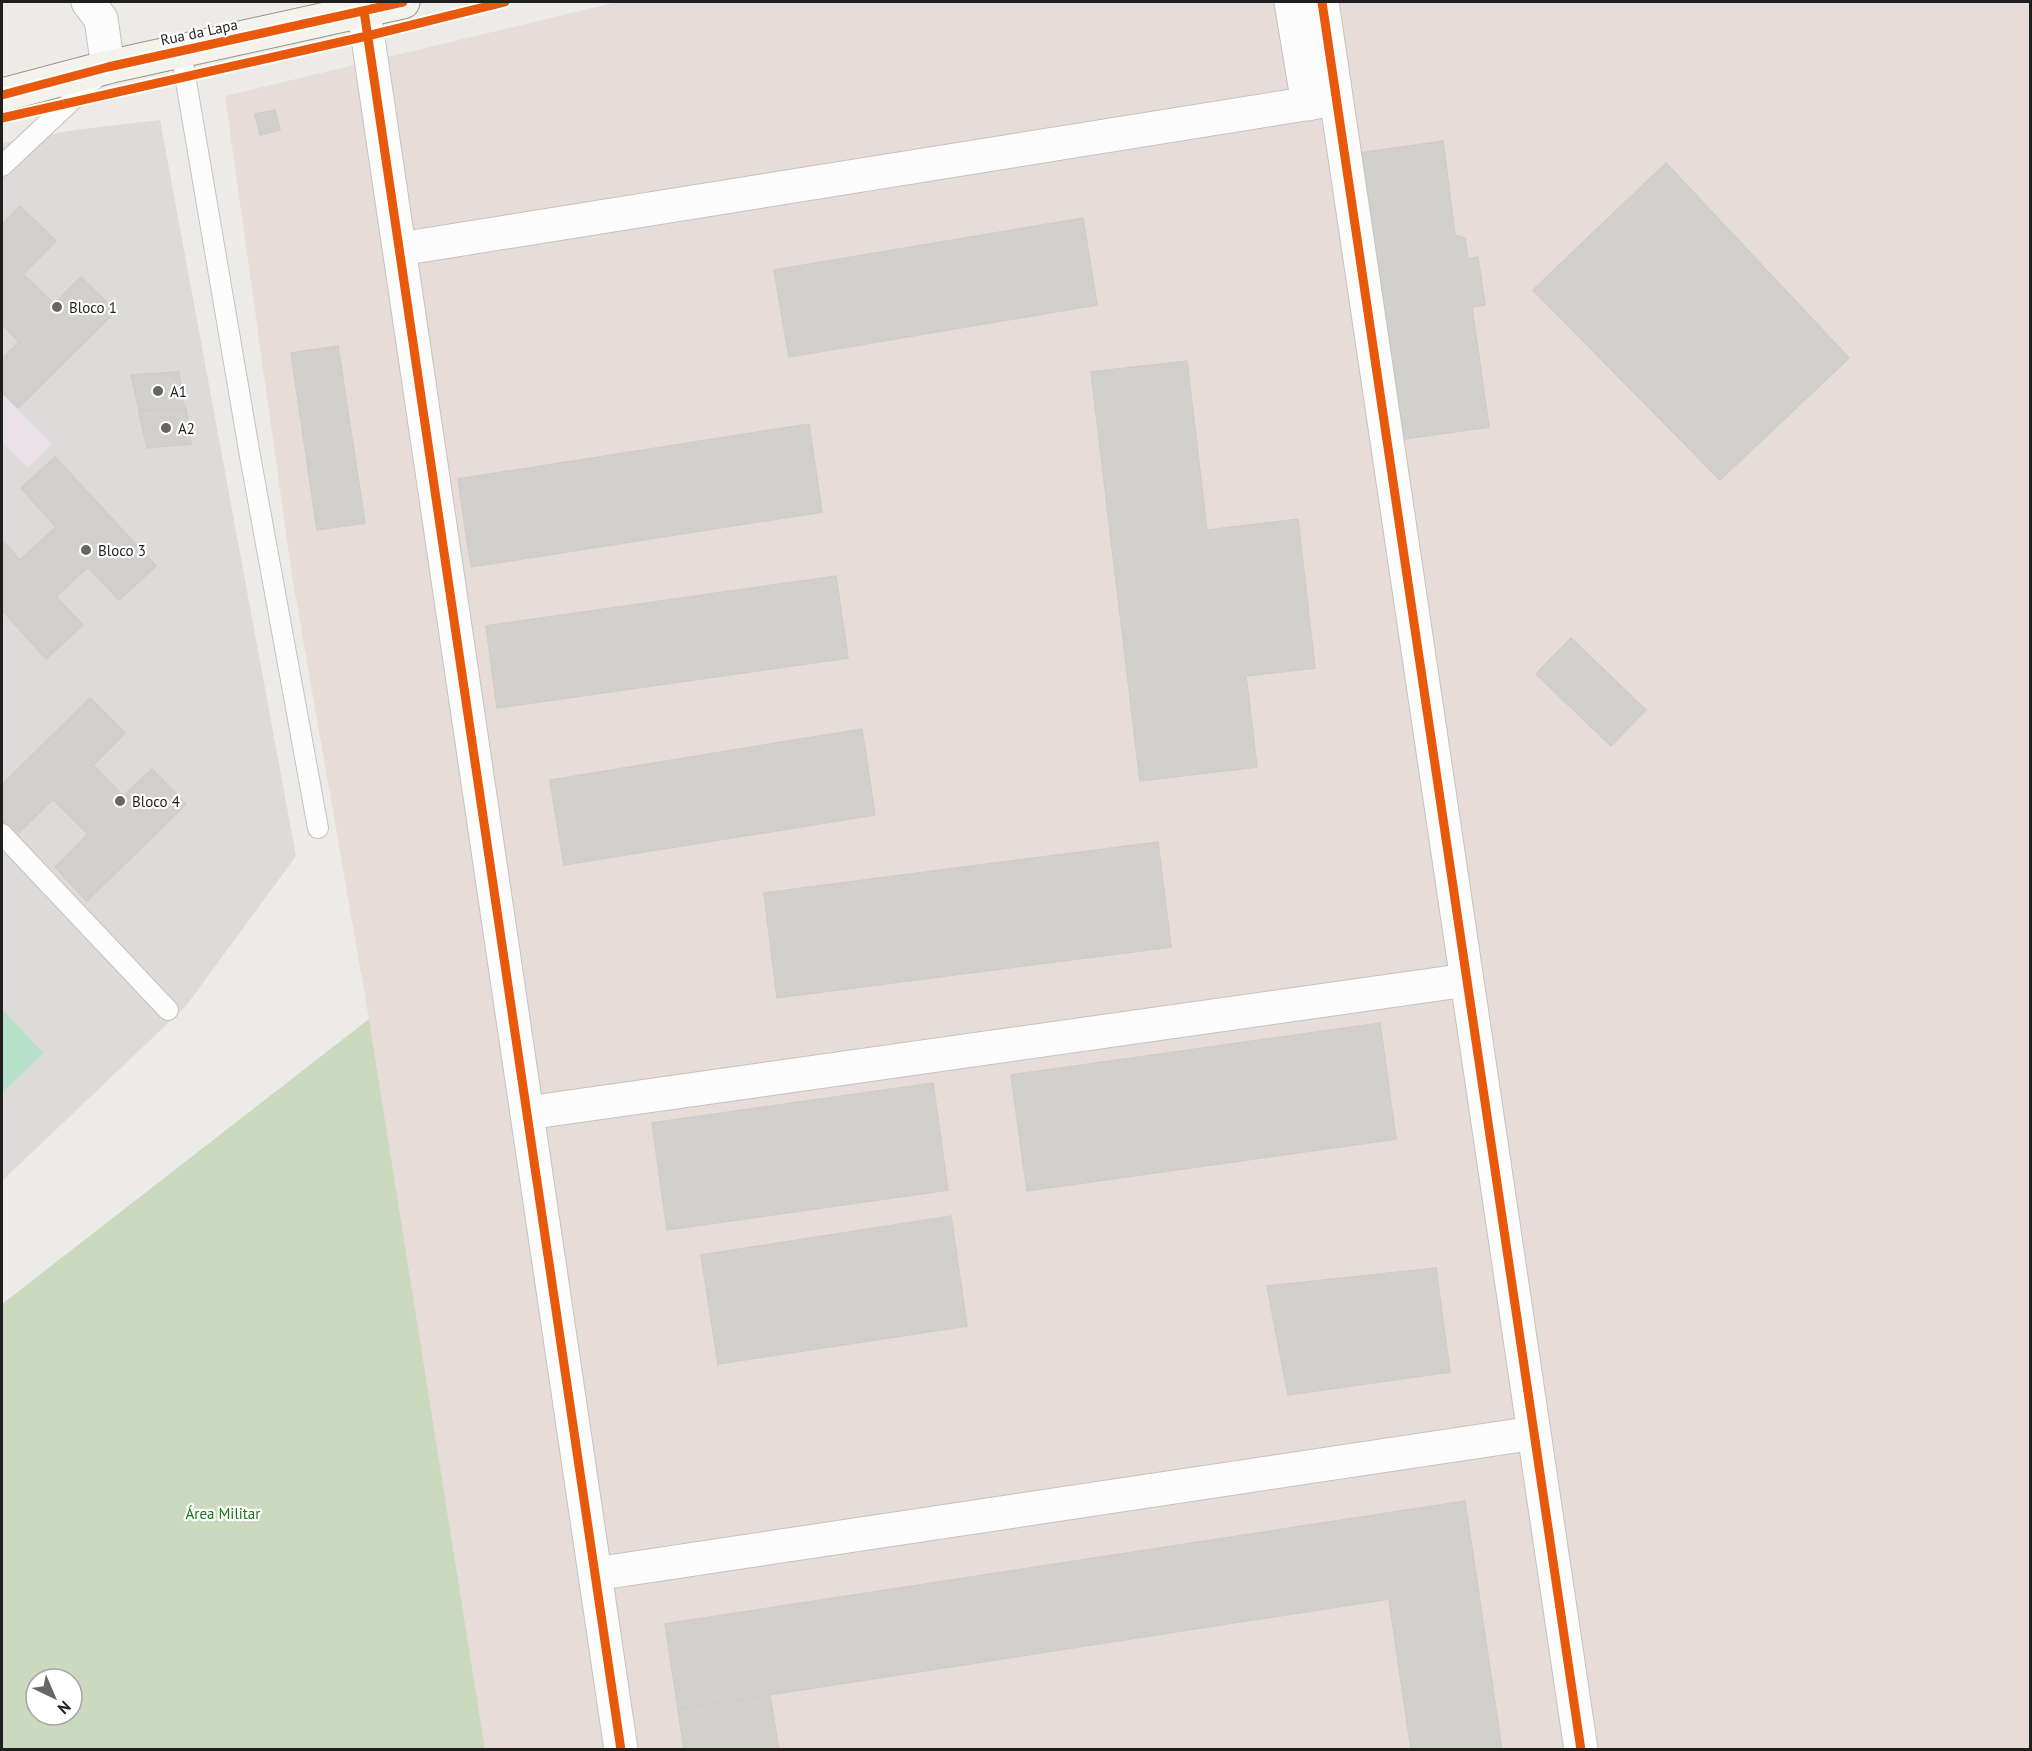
<svg xmlns="http://www.w3.org/2000/svg" width="2032" height="1751" viewBox="0 0 2032 1751" font-family="'PT Sans',sans-serif">
	<style>
		.residential { fill: #dcdbd9 }
		.industrial { fill: #eae1e7 }
		.military { fill: #e7dcd8 }
		.forest { fill: #cbdabf; fill-rule: evenodd }
		.pitch { fill: #b6e1cb }
		.building { fill: #d2d0cd; stroke: #d0ccc9; stroke-width: 1.5 }
		.lines { fill: none; stroke-linecap: round; stroke-linejoin: round }
		.service-casing { stroke: #c4c3c2; stroke-width: 22 }
		.minor-casing { stroke: #c4c3c2; stroke-width: 35 }
		.secondary-casing { stroke: #969681; stroke-width: 35 }
		.service { stroke: #fcfcfc; stroke-width: 20 }
		.minor { stroke: #fcfcfc; stroke-width: 33 }
		.secondary { stroke: #f3f3eb; stroke-width: 33 }
		.cycleway-casing { stroke: #fff; stroke-width: 13 }
		.cycleway { stroke: #e8590c; stroke-width: 9 }
		.poi-dot { fill: #676665; stroke: #fff; stroke-width: 2 }
		.labels { text-anchor: middle; dominant-baseline: central; stroke-width: 4.5; stroke-linejoin: round; paint-order: stroke }
		.street-label { font-size: 15px; fill: #1f1f1f; stroke: #fff }
		.poi-label { font-size: 15px; fill: #1f1f1f; stroke: #fff; text-anchor: start }
		.park-label { font-size: 15px; fill: #147713; stroke: #fff }
	</style>
	<rect width="100%" height="100%" fill="#edebe8"/>
	<path class="residential" d="M 160,120 L 296,856 L 186,1006 L 2,1181 L 2,143 L 74,130 Z"/>
	<path class="industrial" d="M 2,394 L 52,444 L 28,468 L 2,442 Z"/>
	<path class="military" d="M 617,2 L 2030,2 L 2030,1749 L 485,1749 L 369,1019 L 292,576 L 225,96 Z"/>
	<path class="forest" d="M 369,1019 L 485,1749 L 2,1749 L 2,1304 ZM 36,1679 L 72,1679 L 72,1715 L 36,1715 Z"/>
	<path class="pitch" d="M 2,1009 L 43,1053 L 2,1093 Z"/>
	<path class="building" d="M 275,110 L 280,130 L 260,135 L 255,114 Z
		M 1443,141 L 1455,235 L 1465,238 L 1468,259 L 1478,257 L 1485,305 L 1472,307 L 1489,427 L 1398,440 L 1360,153 Z
		M 1666,163 L 1849,358 L 1720,480 L 1533,290 Z
		M 20,206 L 56,241 L 23,274 L 54,304 L 81,277 L 116,311 L 18,408 L 2,392 L 2,359 L 19,342 L 2,324 L 2,225 Z
		M 1083,218 L 1097,305 L 789,357 L 774,270 Z
		M 338,346 L 365,523 L 317,530 L 291,353 Z
		M 1187,361 L 1207,530 L 1298,519 L 1315,668 L 1246,676 L 1257,767 L 1140,781 L 1091,372 Z
		M 179,372 L 184,407 L 139,411 L 131,375 Z
		M 186,408 L 191,444 L 147,448 L 139,412 Z
		M 809,424 L 822,512 L 471,567 L 458,479 Z
		M 55,457 L 156,566 L 119,600 L 88,567 L 56,597 L 83,625 L 46,659 L 2,610 L 2,540 L 20,560 L 56,527 L 21,488 Z
		M 836,576 L 848,658 L 497,708 L 486,626 Z
		M 1571,638 L 1646,710 L 1611,746 L 1536,674 Z
		M 90,698 L 125,733 L 93,765 L 123,796 L 152,769 L 186,804 L 87,901 L 55,867 L 88,834 L 53,799 L 16,836 L 2,821 L 2,785 Z
		M 862,729 L 875,815 L 564,865 L 550,780 Z
		M 1158,842 L 1171,947 L 777,998 L 764,893 Z
		M 1380,1023 L 1396,1139 L 1027,1191 L 1011,1075 Z
		M 933,1083 L 948,1190 L 667,1230 L 652,1123 Z
		M 951,1216 L 967,1326 L 718,1364 L 701,1255 Z
		M 1436,1268 L 1450,1372 L 1288,1395 L 1267,1286 Z
		M 1465,1501 L 1502,1750 L 1411,1750 L 1389,1599 L 678,1709 L 665,1624 Z
		M 770,1695 L 779,1750 L 684,1750 L 678,1709 Z"/>
	<g class="lines">
		<g class="service-casing">
			<path id="service" d="M 181,52 L 250,456 L 318,828
				M 2,166 L 101,73
				M 2,834 L 168,1010"/>
		</g>
		<g class="minor-casing">
			<path id="minor" d="M 88,2 L 101,19 L 108,67
				M 1291,2 L 1308,104
				M 1322,2 L 1581,1750
				M 364,11 L 621,1750
				M 400,249 L 1336,99
				M 527,1113 L 1467,980
				M 595,1574 L 1534,1433"/>
		</g>
		<g class="secondary-casing">
			<path id="secondary" d="M 2,95 L 108,67 L 403,2"/>
		</g>
		<use href="#service" class="service"/>
		<use href="#minor" class="minor"/>
		<use href="#secondary" class="secondary"/>
		<g class="cycleway-casing">
			<path id="cycleway" d="M 1322,2 L 1581,1750
				M 364,11 L 621,1750
				M 2,95 L 108,67 L 403,2
				M 2,118 L 367,36 L 505,2"/>
		</g>
		<use href="#cycleway" class="cycleway"/>
	</g>
	<g class="poi-dot">
		<circle cx="57" cy="307" r="6"/>
		<circle cx="158" cy="391" r="6"/>
		<circle cx="166" cy="428" r="6"/>
		<circle cx="86" cy="550" r="6"/>
		<circle cx="120" cy="801" r="6"/>
	</g>
	<g class="labels">
		<g class="street-label">
			<text transform="translate(199 32) rotate(-12)">Rua da Lapa</text>
		</g>
		<g class="poi-label">
			<text x="69" y="307">Bloco 1</text>
			<text x="170" y="391">A1</text>
			<text x="178" y="428">A2</text>
			<text x="98" y="550">Bloco 3</text>
			<text x="132" y="801">Bloco 4</text>
		</g>
		<g class="park-label">
			<text x="223" y="1513">Área Militar</text>
		</g>
	</g>
	<rect width="2032" height="1751" fill="none" stroke="#1f1f1f" stroke-width="6"/>
	<g transform="translate(54 1697) rotate(136)"><circle r="28" fill="#ffffff" stroke="#a5a5a5" stroke-width="1.5"/>
	<path d="M0-4.5L10 22L0 15L-10 22Z" fill="#676665"/>
	<text y="-9" font-size="16" font-weight="bold" text-anchor="middle" fill="#1f1f1f">N</text>
	</g>
</svg>
